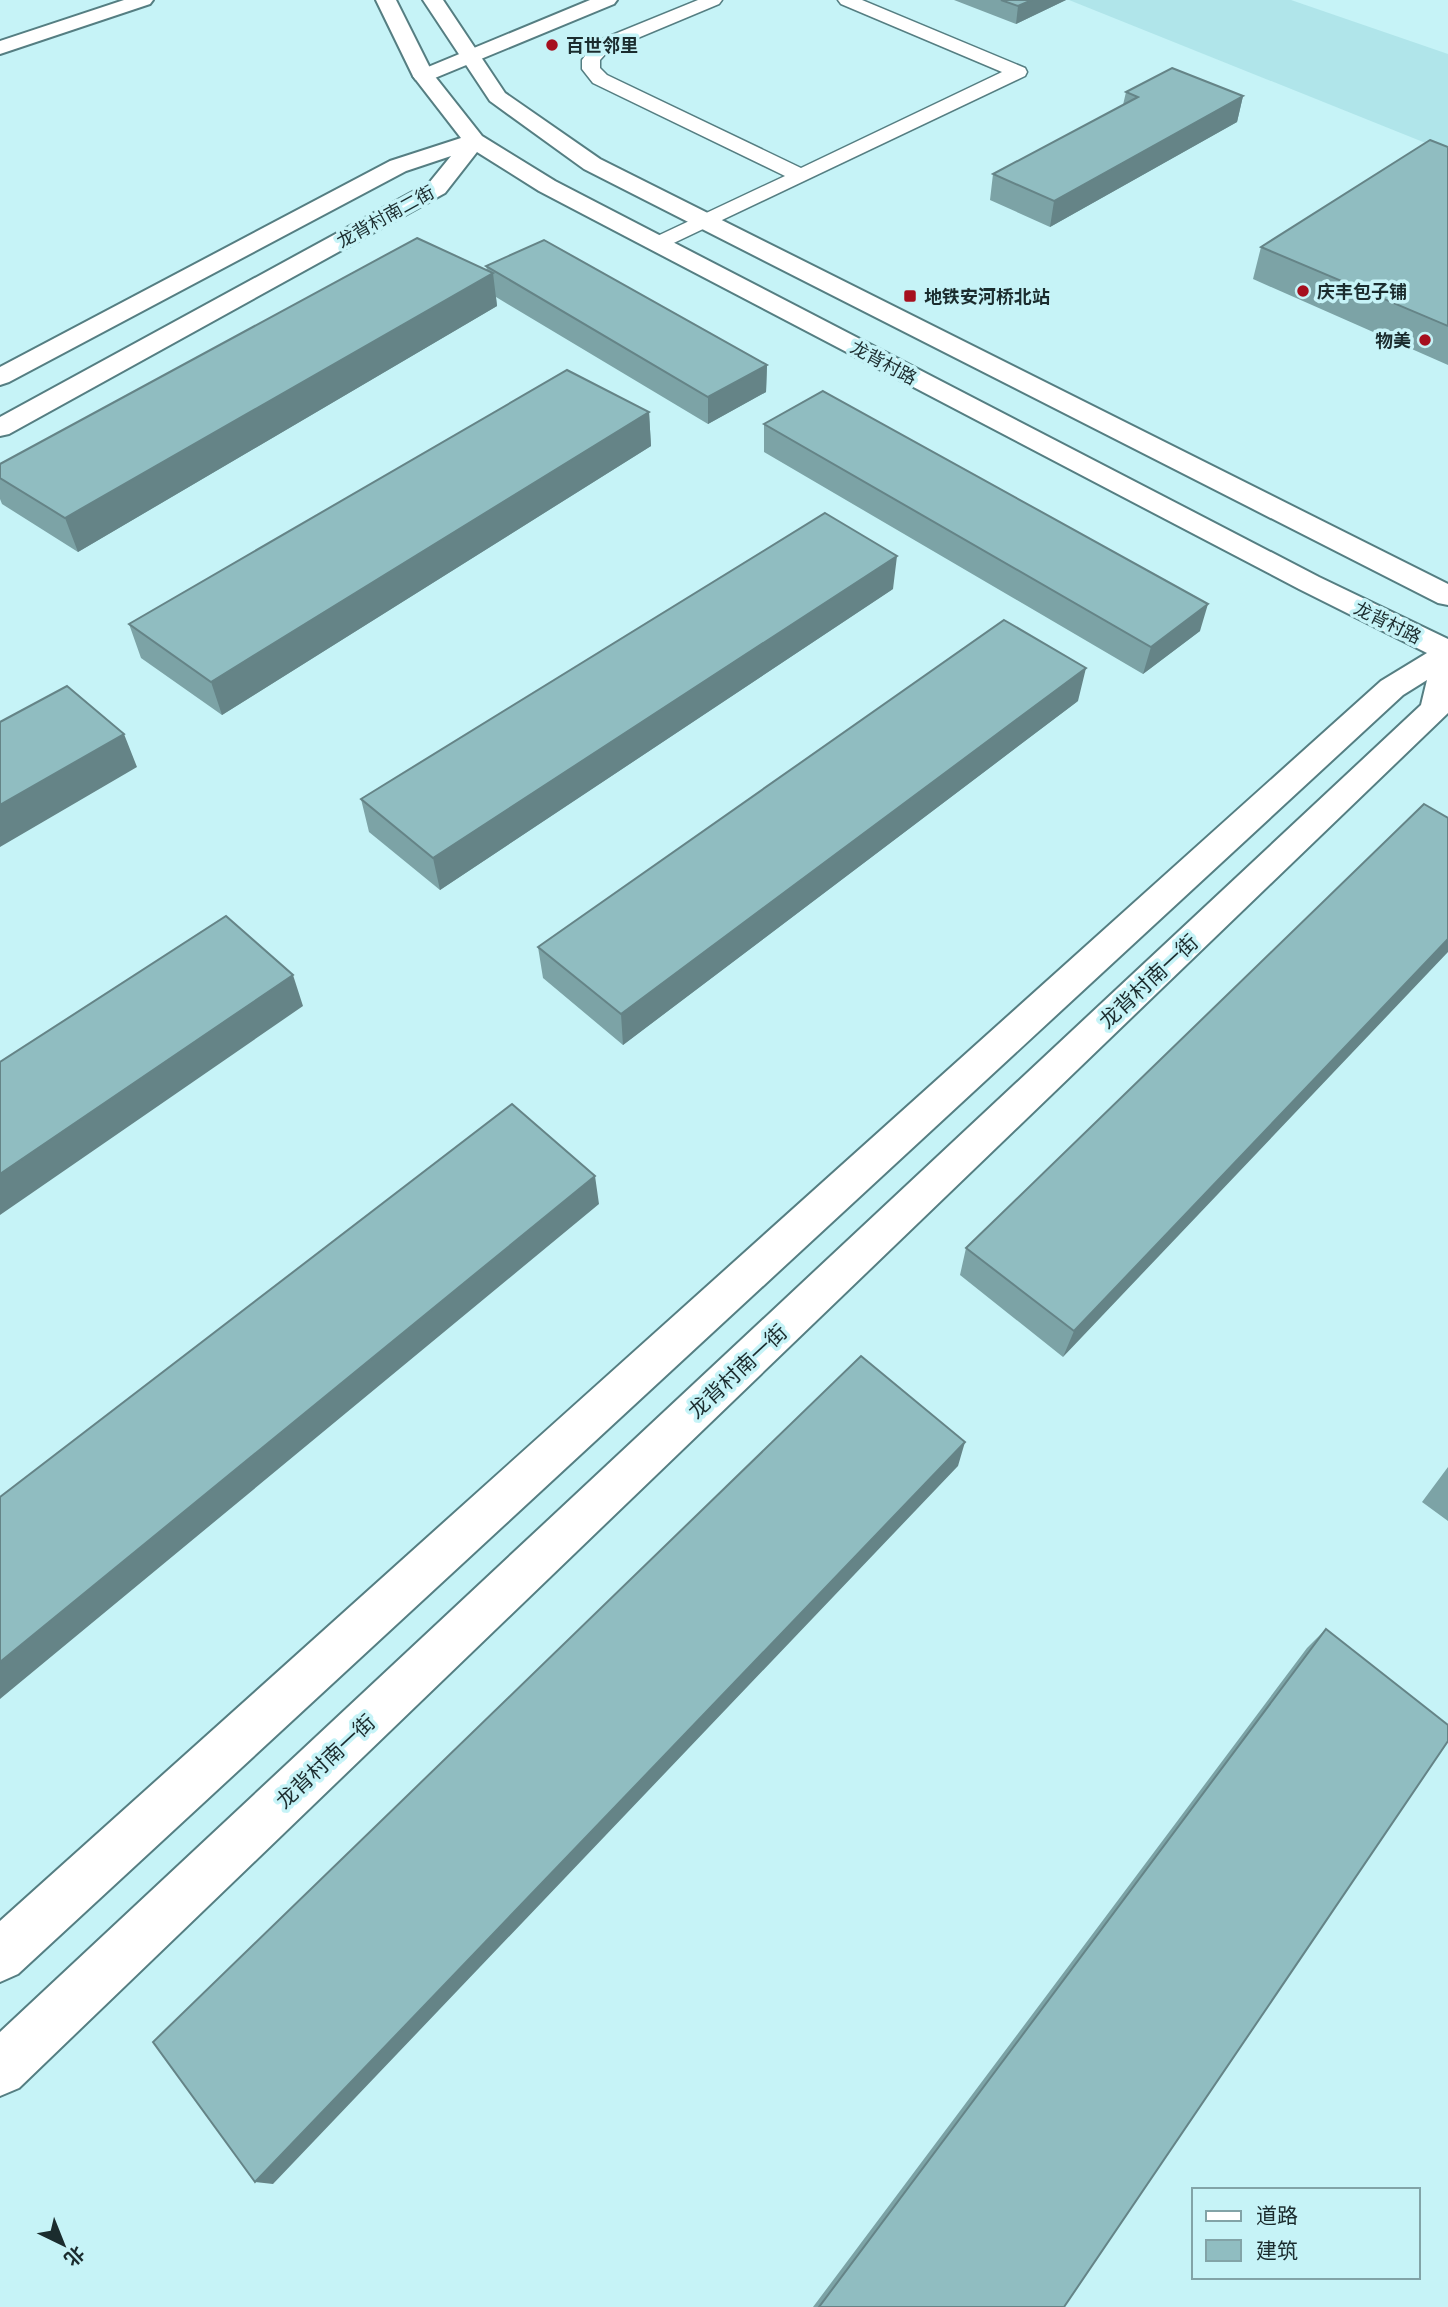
<svg xmlns="http://www.w3.org/2000/svg" width="1448" height="2307" viewBox="0 0 1448 2307" font-family="Ubuntu,'Noto Sans SC',sans-serif">
	<style>
		.built { fill: #b0e5ea }
		.lines { fill: none; stroke-linecap: round; stroke-linejoin: round }
		.lane-casing { stroke: #557e82; stroke-width: 3 }
		.street-casing { stroke: #557e82; stroke-width: 4 }
		.secondary-casing { stroke: #557e82; stroke-width: 4 }
		.lane { fill: #fff; fill-rule: evenodd }
		.street { fill: #fff; fill-rule: evenodd }
		.secondary { fill: #fff; fill-rule: evenodd }
		.wall { fill: #7ca3a6 }
		.shaded-wall { fill: #658487 }
		.building { fill: #90bdc1; stroke: #658487; stroke-width: 2 }
		.poi-dot { fill: #a60f1e; stroke: #c6f3f7; stroke-width: 2.5 }
		.labels { text-anchor: middle; dominant-baseline: central; stroke-width: 7; stroke-linejoin: round; paint-order: stroke }
		.far-poi-label { font-size: 18px; font-weight: bold; fill: #1b2c2e; stroke: #c6f3f7; text-anchor: start }
		.far-street-label { font-size: 18px; fill: #1b2c2e; stroke: #c6f3f7 }
		.street-label { font-size: 21px; fill: #1b2c2e; stroke: #c6f3f7 }
	</style>
	<rect width="100%" height="100%" fill="#c6f3f7"/>
	<path class="built" d="M 1069,0 L 1291,0 L 1448,54 L 1448,152 Z"/>
	<g class="lines">
		<g class="lane-casing">
			<path id="lane" d="M 698,0 L 722,0 L 719,4 L 609,50 L 600,60 L 600,68 L 607,75 L 801,168 L 1002,72 L 841,4 L 838,0 L 862,0 L 1025,68 L 1027,72 L 1025,76 L 659,250 L 651,249 L 648,244 L 651,239 L 785,176 L 593,83 L 582,69 L 582,60 L 595,42 Z"/>
		</g>
		<g class="street-casing">
			<path id="street" d="M 124,0 L 153,0 L 150,4 L 0,54 L 0,41 Z
				M 590,0 L 617,0 L 614,4 L 430,80 L 416,80 L 413,76 L 416,72 Z"/>
		</g>
		<g class="secondary-casing">
			<path id="secondary" d="M 376,0 L 396,0 L 433,74 L 482,136 L 555,181 L 1319,577 L 1448,639 L 1448,713 L 19,2088 L 0,2096 L 0,2032 L 1421,705 L 1427,680 L 1403,695 L 18,1974 L 0,1982 L 0,1921 L 1381,681 L 1427,653 L 1299,589 L 539,191 L 477,152 L 445,193 L 9,434 L 0,436 L 0,417 L 429,183 L 451,156 L 406,171 L 9,382 L 0,385 L 0,367 L 390,161 L 461,138 L 413,76 Z
				M 423,0 L 443,0 L 505,93 L 600,159 L 1448,584 L 1448,605 L 1438,603 L 584,169 L 490,101 Z"/>
		</g>
		<use href="#lane" class="lane"/>
		<use href="#street" class="street"/>
		<use href="#secondary" class="secondary"/>
	</g>
	<path class="wall" d="M 954,0 L 1066,0 L 1016,24 Z
		M 1126,92 L 1243,96 L 1237,122 L 1050,227 L 990,200 L 993,174 L 1123,105 Z
		M 1448,147 L 1448,365 L 1253,279 L 1261,247 Z
		M 486,266 L 767,365 L 766,392 L 708,424 L 496,297 L 497,306 L 78,552 L 2,504 L 0,499 L 0,464 L 487,270 Z
		M 649,412 L 651,446 L 222,715 L 141,658 L 129,624 Z
		M 764,424 L 1200,631 L 1143,674 L 764,452 Z
		M 893,589 L 440,890 L 369,832 L 361,799 Z
		M 1078,701 L 623,1045 L 543,978 L 538,947 Z
		M 1424,804 L 1063,1357 L 960,1275 L 966,1248 Z
		M 1448,1467 L 1448,1521 L 1422,1502 Z
		M 1326,1629 L 1064,2307 L 813,2307 L 1307,1648 Z"/>
	<path class="shaded-wall" d="M 1032,0 L 1066,0 L 1016,24 L 1018,6 Z
		M 1243,96 L 1237,122 L 1050,227 L 1054,201 Z
		M 493,273 L 497,306 L 78,552 L 65,518 Z
		M 767,365 L 766,392 L 708,424 L 708,397 Z
		M 649,412 L 651,446 L 222,715 L 211,682 Z
		M 897,556 L 893,589 L 440,890 L 433,858 Z
		M 1208,604 L 1200,631 L 1143,674 L 1151,647 Z
		M 1086,668 L 1078,701 L 623,1045 L 621,1014 Z
		M 124,734 L 137,767 L 0,847 L 0,805 Z
		M 1448,939 L 1448,952 L 1063,1357 L 1074,1331 Z
		M 293,975 L 303,1006 L 0,1215 L 0,1174 Z
		M 595,1176 L 599,1204 L 0,1699 L 0,1662 Z
		M 965,1442 L 958,1466 L 273,2184 L 255,2182 Z"/>
	<path class="building" d="M 1001,0 L 1032,0 L 1018,6 Z
		M 1172,68 L 1243,96 L 1054,201 L 993,174 L 1138,97 L 1126,92 Z
		M 1430,140 L 1448,147 L 1448,326 L 1261,247 Z
		M 417,238 L 493,273 L 65,518 L 0,478 L 0,464 Z
		M 544,240 L 767,365 L 708,397 L 486,266 Z
		M 567,370 L 649,412 L 211,682 L 129,624 Z
		M 823,391 L 1208,604 L 1151,647 L 764,424 Z
		M 825,513 L 897,556 L 433,858 L 361,799 Z
		M 1004,620 L 1086,668 L 621,1014 L 538,947 Z
		M 67,686 L 124,734 L 0,805 L 0,722 Z
		M 1424,804 L 1448,818 L 1448,939 L 1074,1331 L 966,1248 Z
		M 226,916 L 293,975 L 0,1174 L 0,1062 Z
		M 512,1104 L 595,1176 L 0,1662 L 0,1497 Z
		M 861,1356 L 965,1442 L 255,2182 L 153,2042 Z
		M 1326,1629 L 1448,1725 L 1448,1741 L 1064,2307 L 819,2307 Z"/>
	<g class="poi-dot">
		<circle cx="552" cy="45" r="7"/>
		<circle cx="1303" cy="291" r="7"/>
		<rect x="903" y="289" width="14" height="14" rx="3.5"/>
		<circle cx="1425" cy="340" r="7"/>
	</g>
	<g class="labels">
		<g class="far-poi-label">
			<text x="566" y="45">百世邻里</text>
			<text x="1317" y="291">庆丰包子铺</text>
			<text x="924" y="296">地铁安河桥北站</text>
			<text x="1411" y="340" text-anchor="end">物美</text>
		</g>
		<g class="far-street-label">
			<text transform="translate(385 216) rotate(-29)">龙背村南二街</text>
			<text transform="translate(884 362) rotate(28)">龙背村路</text>
			<text transform="translate(1388 622) rotate(26)">龙背村路</text>
		</g>
		<g class="street-label">
			<text transform="translate(1148 981) rotate(-43)">龙背村南一街</text>
			<text transform="translate(737 1371) rotate(-43)">龙背村南一街</text>
			<text transform="translate(325 1761) rotate(-43)">龙背村南一街</text>
		</g>
	</g>
	<rect x="1192" y="2188" width="228" height="91" fill="#c6f3f7" stroke="#82a3a7" stroke-width="2"/>
	<rect x="1206" y="2211" width="35" height="10" fill="#ffffff" stroke="#82a3a7" stroke-width="2"/>
	<text x="1256" y="2223" font-size="21" fill="#1b2c2e">道路</text>
	<rect x="1206" y="2240" width="35" height="21" fill="#90bdc1" stroke="#82a3a7" stroke-width="2"/>
	<text x="1256" y="2258" font-size="21" fill="#1b2c2e">建筑</text>
	<g transform="translate(63 2244) rotate(137)" stroke="#c6f3f7" stroke-width="5" paint-order="stroke">
	<path d="M0-5L12 26L0 18L-12 26Z" fill="#1b2c2e"/>
	<text y="-10" font-size="19" font-weight="bold" text-anchor="middle" fill="#1b2c2e">北</text>
	</g>
</svg>
